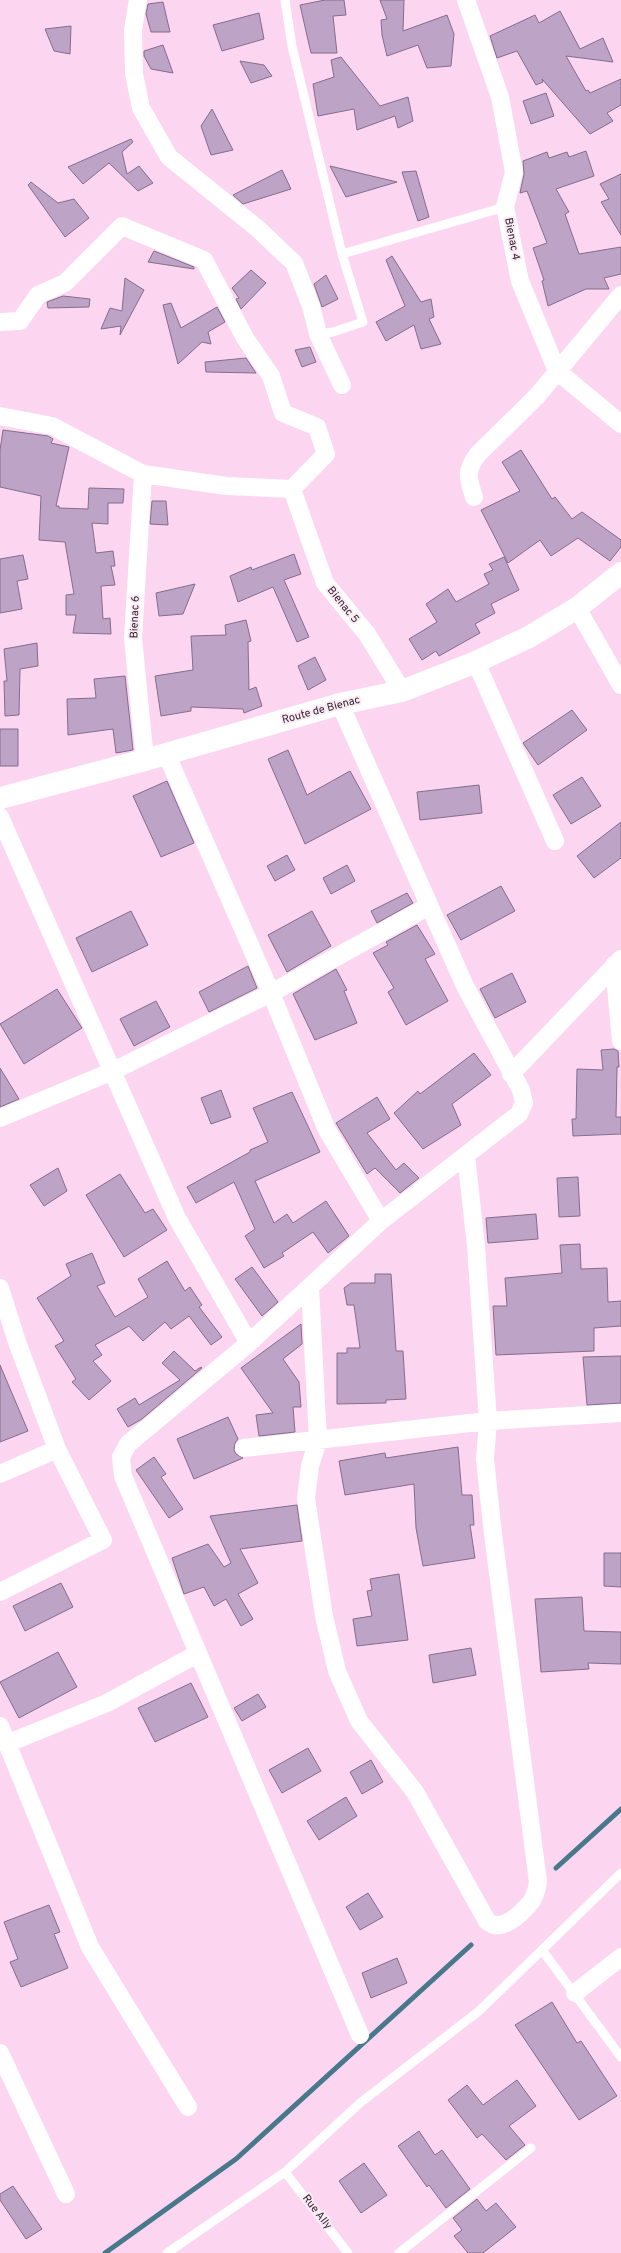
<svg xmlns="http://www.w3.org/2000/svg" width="621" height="2253" viewBox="0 0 621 2253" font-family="Overpass,sans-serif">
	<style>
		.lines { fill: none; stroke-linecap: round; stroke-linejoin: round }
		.stream { stroke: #48798b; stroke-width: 5 }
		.building { fill: #bda3c5; stroke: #856d8d }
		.lane { stroke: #fff; stroke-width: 9 }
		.street { stroke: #fff; stroke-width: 18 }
		.secondary { stroke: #fff; stroke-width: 22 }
		.labels { text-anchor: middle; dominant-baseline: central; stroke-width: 4; stroke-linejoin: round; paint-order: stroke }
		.street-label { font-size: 11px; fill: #33242e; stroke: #faeaf5 }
	</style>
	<rect width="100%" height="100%" fill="#fcd5f0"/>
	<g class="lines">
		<path class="stream" d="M 556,1868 L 621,1809
			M 105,2253 L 236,2159 L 471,1945"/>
	</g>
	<path class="building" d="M 325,0 L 344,0 L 346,15 L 333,16 L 337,53 L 311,53 L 300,5 Z
		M 380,0 L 404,0 L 403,31 L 447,15 L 454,34 L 451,66 L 427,68 L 418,45 L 387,56 L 382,35 L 381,20 L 387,19 Z
		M 163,2 L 170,32 L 151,32 L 146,14 L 148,4 Z
		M 560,11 L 580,49 L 603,38 L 613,62 L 566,56 L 586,91 L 588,90 L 590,93 L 621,79 L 621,105 L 607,113 L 613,121 L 590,134 L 542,79 L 543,82 L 536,85 L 517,51 L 497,58 L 490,36 L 535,15 L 539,23 Z
		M 259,13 L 264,39 L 222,51 L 213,25 Z
		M 71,26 L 70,54 L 54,51 L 45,29 Z
		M 163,45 L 173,73 L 151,69 L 144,56 L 144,51 Z
		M 341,57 L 380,106 L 408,97 L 413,121 L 398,128 L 395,116 L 357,130 L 354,109 L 318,116 L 313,84 L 334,77 L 331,60 Z
		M 240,61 L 264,65 L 272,76 L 251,83 Z
		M 546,93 L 554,116 L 531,124 L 523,101 Z
		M 212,109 L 233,150 L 211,155 L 201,126 Z
		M 131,139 L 133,142 L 122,152 L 127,174 L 139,166 L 153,183 L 138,191 L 109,163 L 83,184 L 68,167 Z
		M 586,151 L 594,176 L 556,189 L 569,212 L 565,214 L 579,254 L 621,247 L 621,274 L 604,278 L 609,289 L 586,289 L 548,306 L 542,281 L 544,280 L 533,248 L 547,243 L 527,191 L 520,193 L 524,174 L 523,161 L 547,152 L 549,158 L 567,152 L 569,157 Z
		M 330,166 L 397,182 L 346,197 Z
		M 282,170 L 291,189 L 243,204 L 233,195 Z
		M 416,171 L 429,217 L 418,221 L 402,172 Z
		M 621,174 L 621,235 L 601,202 L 609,199 L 600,184 Z
		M 31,182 L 58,203 L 74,199 L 89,218 L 65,237 L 28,185 Z
		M 154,251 L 194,267 L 194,269 L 148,262 Z
		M 392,256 L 421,302 L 431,299 L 434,317 L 429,319 L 441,344 L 421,349 L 414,325 L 386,341 L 376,322 L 405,306 L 386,260 Z
		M 251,270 L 266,283 L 241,309 L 236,299 L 239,298 L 232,288 Z
		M 326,275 L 338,299 L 322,307 L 314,284 Z
		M 125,278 L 144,290 L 120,335 L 121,326 L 101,329 L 110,308 L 122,311 Z
		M 63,296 L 90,299 L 89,307 L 48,308 L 47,302 Z
		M 171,303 L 181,328 L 217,307 L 225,322 L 208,332 L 211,344 L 202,342 L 178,364 L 163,305 Z
		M 310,347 L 316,362 L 302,367 L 295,350 Z
		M 246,358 L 256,373 L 206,372 L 205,362 Z
		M 3,430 L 48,436 L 53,439 L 51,443 L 69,447 L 56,506 L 59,506 L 59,508 L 88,509 L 89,488 L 124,489 L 123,503 L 108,503 L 108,524 L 92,523 L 96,553 L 113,551 L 115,566 L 111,566 L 115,585 L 101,586 L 103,619 L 110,618 L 111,634 L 73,633 L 76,615 L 66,615 L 66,595 L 74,594 L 65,542 L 39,540 L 41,496 L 0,487 L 0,450 Z
		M 521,450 L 552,499 L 555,497 L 572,519 L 582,512 L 621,540 L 621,547 L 610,561 L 578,538 L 551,556 L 540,540 L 508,563 L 481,510 L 520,491 L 502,462 Z
		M 152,501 L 166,501 L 168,525 L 150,524 Z
		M 294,554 L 301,574 L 284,580 L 309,637 L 297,642 L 273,587 L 238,602 L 230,576 L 251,567 L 252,570 Z
		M 23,555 L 28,579 L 17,581 L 22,609 L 0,613 L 0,559 Z
		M 504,557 L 519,590 L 491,604 L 495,613 L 475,624 L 480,633 L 439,656 L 436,651 L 422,660 L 409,639 L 437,622 L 426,604 L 448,589 L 456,602 L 489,584 L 484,574 L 493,570 L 489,564 Z
		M 195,584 L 183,614 L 159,616 L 156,593 Z
		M 246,620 L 251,641 L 248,642 L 249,690 L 256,687 L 262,706 L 244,713 L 243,709 L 191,707 L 191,711 L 161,716 L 155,676 L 193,670 L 191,636 L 226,635 L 225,625 Z
		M 37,643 L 38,666 L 20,669 L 19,715 L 5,716 L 4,681 L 7,681 L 4,649 Z
		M 315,657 L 326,680 L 308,690 L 298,666 Z
		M 125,676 L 133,750 L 116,753 L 113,729 L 68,735 L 67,699 L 96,698 L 94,679 Z
		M 572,710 L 587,730 L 538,765 L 523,743 Z
		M 0,729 L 18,729 L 18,766 L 0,766 Z
		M 288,750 L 307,795 L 350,771 L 371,809 L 305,844 L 268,759 Z
		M 582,777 L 601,806 L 571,824 L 553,795 Z
		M 167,781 L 194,843 L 161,857 L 133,796 Z
		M 479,785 L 482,813 L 420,820 L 417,792 Z
		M 621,822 L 621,858 L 594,878 L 577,856 Z
		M 287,855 L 295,870 L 275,881 L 267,866 Z
		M 347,865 L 355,881 L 331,894 L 323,878 Z
		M 501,886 L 515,911 L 461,940 L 447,915 Z
		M 407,893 L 413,903 L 377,923 L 371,911 Z
		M 131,911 L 148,945 L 92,972 L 76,938 Z
		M 312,911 L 331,946 L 287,972 L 268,935 Z
		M 417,925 L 435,954 L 425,959 L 448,1001 L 406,1025 L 388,992 L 394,988 L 373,953 L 388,945 L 386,942 Z
		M 248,966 L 257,988 L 209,1012 L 199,992 Z
		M 336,969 L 347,990 L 344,991 L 357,1023 L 315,1040 L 293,994 Z
		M 512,973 L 526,1002 L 495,1018 L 480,989 Z
		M 57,989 L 82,1028 L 24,1064 L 0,1024 Z
		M 156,1001 L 170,1027 L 134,1046 L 120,1019 Z
		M 614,1049 L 618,1051 L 619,1067 L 617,1067 L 616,1117 L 621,1117 L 621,1134 L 573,1136 L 572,1119 L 576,1119 L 577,1069 L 603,1070 L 601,1050 Z
		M 474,1053 L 491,1075 L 452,1104 L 461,1125 L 423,1149 L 394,1113 L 418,1091 L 420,1094 Z
		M 0,1068 L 19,1099 L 0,1107 Z
		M 221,1090 L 231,1117 L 211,1124 L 201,1098 Z
		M 292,1092 L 320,1152 L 255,1181 L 274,1223 L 287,1214 L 293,1223 L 326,1201 L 349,1236 L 328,1253 L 313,1232 L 282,1253 L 284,1256 L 264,1268 L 245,1236 L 255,1229 L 234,1182 L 196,1203 L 187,1187 L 250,1152 L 250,1150 L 268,1142 L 253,1108 Z
		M 377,1097 L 390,1119 L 367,1133 L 396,1170 L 404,1163 L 419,1178 L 400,1193 L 375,1168 L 367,1174 L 336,1123 Z
		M 58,1168 L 67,1191 L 44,1206 L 30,1185 Z
		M 120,1174 L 145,1213 L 153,1209 L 167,1230 L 124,1257 L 86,1195 Z
		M 578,1177 L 580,1216 L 559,1217 L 557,1178 Z
		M 536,1214 L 538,1239 L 488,1243 L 486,1218 Z
		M 580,1244 L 581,1269 L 607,1268 L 608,1302 L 621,1301 L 621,1326 L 594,1328 L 594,1351 L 496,1355 L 493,1306 L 507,1306 L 505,1278 L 562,1273 L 560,1245 Z
		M 92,1253 L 105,1283 L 97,1286 L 115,1317 L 148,1297 L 138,1279 L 167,1261 L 185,1291 L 190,1287 L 202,1305 L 199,1307 L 222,1337 L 211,1345 L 189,1316 L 171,1329 L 165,1322 L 143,1341 L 129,1326 L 95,1345 L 102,1355 L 93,1361 L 111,1381 L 89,1400 L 72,1382 L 76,1379 L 55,1346 L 64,1341 L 37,1298 L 71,1276 L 66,1264 Z
		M 252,1267 L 278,1302 L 262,1316 L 235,1279 Z
		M 375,1274 L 391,1274 L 396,1351 L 403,1351 L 406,1399 L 386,1400 L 386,1403 L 337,1404 L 337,1353 L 347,1353 L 347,1348 L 360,1348 L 354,1305 L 347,1305 L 344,1288 L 351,1283 L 375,1283 Z
		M 301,1324 L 302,1344 L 283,1359 L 299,1382 L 301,1407 L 293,1407 L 295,1432 L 259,1436 L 256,1415 L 273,1413 L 241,1368 Z
		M 174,1351 L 195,1371 L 201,1367 L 202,1368 L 142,1419 L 128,1427 L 117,1409 L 135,1398 L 139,1405 L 180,1380 L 162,1363 Z
		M 621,1356 L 621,1403 L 587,1405 L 583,1357 Z
		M 0,1365 L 28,1431 L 0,1442 Z
		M 228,1417 L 238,1439 L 235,1443 L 234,1450 L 236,1454 L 243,1458 L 194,1479 L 177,1439 Z
		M 458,1447 L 462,1495 L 472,1495 L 474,1525 L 470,1525 L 475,1558 L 423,1566 L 416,1528 L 414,1484 L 345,1495 L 339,1461 L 385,1453 L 386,1458 Z
		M 154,1457 L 166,1474 L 161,1477 L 183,1509 L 169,1518 L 136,1470 Z
		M 297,1505 L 302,1541 L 240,1549 L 258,1583 L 238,1594 L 253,1619 L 241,1626 L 226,1599 L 214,1606 L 204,1587 L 184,1594 L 172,1558 L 208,1544 L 224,1567 L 231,1563 L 210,1516 Z
		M 604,1553 L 621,1553 L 621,1587 L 604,1586 Z
		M 399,1574 L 408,1640 L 357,1646 L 353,1619 L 372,1616 L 367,1591 L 372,1590 L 370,1579 Z
		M 61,1583 L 73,1607 L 25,1631 L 13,1606 Z
		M 582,1597 L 584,1631 L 621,1632 L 621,1664 L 588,1663 L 589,1669 L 541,1672 L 535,1599 Z
		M 471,1648 L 476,1675 L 433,1683 L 429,1655 Z
		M 58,1652 L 77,1687 L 19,1718 L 0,1682 Z
		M 191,1683 L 208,1717 L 155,1742 L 138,1708 Z
		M 258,1694 L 266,1707 L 242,1721 L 234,1708 Z
		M 308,1748 L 321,1771 L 282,1793 L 269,1770 Z
		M 371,1760 L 383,1782 L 362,1794 L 350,1772 Z
		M 346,1797 L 357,1816 L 319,1840 L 307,1821 Z
		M 368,1893 L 383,1917 L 360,1930 L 346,1907 Z
		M 49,1905 L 60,1932 L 54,1934 L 68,1968 L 21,1987 L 10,1962 L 18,1959 L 4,1922 Z
		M 397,1958 L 407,1983 L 371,1998 L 362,1973 Z
		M 552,2002 L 577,2043 L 581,2041 L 617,2096 L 579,2120 L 515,2025 Z
		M 517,2080 L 536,2106 L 509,2126 L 525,2145 L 506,2160 L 482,2134 L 477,2138 L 448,2100 L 467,2085 L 483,2105 Z
		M 419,2131 L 435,2155 L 442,2150 L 470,2189 L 446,2208 L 429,2185 L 427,2187 L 398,2146 Z
		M 364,2163 L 387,2195 L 361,2213 L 339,2181 Z
		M 13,2186 L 42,2229 L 26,2239 L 0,2200 L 0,2194 Z
		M 477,2199 L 486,2211 L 496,2203 L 516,2227 L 483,2253 L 468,2253 L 454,2236 L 462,2230 L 453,2218 Z"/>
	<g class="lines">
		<path class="lane" d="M 285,0 L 292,46 L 342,254 L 363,322 L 333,332 L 318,334
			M 342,254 L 505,207
			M 542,1950 L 621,1873
			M 285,2172 L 348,2253
			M 167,2253 L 285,2172 L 360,2103 L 479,2011 L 542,1950 L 621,2057
			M 399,2253 L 531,2148"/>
		<path class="street" d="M 138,0 L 133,30 L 134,74 L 141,108 L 169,157 L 257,228 L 294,263 L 311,306 L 318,334 L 342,385
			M 466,0 L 500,97 L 514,172 L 505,207 L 520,281 L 557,371 L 621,424
			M 0,322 L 20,321 L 38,295 L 65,283 L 122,226 L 204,260 L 245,338 L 271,376 L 283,413 L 317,427 L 326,454 L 292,489 L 227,486 L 143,474 L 52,426 L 0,416
			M 143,474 L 133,638 L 145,760
			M 292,489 L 325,583 L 367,634 L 402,691
			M 474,497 C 468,478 465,471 478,454 L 537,396 L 621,295
			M 577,608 L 621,685
			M 476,662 L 555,841
			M 340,704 L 465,986 L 521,1090 L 524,1103 L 519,1114 L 381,1221
			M 166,753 L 271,993 L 327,1130 L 381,1221 L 249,1343 L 128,1444 L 121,1457 L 123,1476 L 360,2035
			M 0,817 L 177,1218 L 249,1343
			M 614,965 L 621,1041
			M 511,1074 L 621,959
			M 0,1118 L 113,1071 L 271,993 L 429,906
			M 310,1287 L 318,1440 L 310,1466 L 306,1498 L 324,1616 L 337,1671 L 359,1721 L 415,1792 L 487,1921 C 501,1934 521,1914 531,1902 C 535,1896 537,1889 538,1882 L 493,1534 L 485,1459 L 488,1421 L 476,1246 L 466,1155
			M 0,1288 L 17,1342 L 57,1449 L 103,1540 L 0,1592
			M 244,1448 L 488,1421 L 621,1413
			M 0,1474 L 57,1449
			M 0,1726 L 90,1947 L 188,2107
			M 6,1744 L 107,1703 L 197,1654
			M 575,1993 L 621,1957
			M 0,2053 L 66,2194"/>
		<path class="secondary" d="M 0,798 L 145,760 L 340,704 L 402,691 L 476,662 L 529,637 L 577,608 L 621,573"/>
	</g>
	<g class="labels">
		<g class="street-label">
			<text transform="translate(512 239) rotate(79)">Bienac 4</text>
			<text transform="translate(343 605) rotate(51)">Bienac 5</text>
			<text transform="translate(135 617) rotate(-88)">Bienac 6</text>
			<text transform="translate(321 710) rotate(-15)">Route de Bienac</text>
			<text transform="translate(317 2212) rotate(52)">Rue Ally</text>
		</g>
	</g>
</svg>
